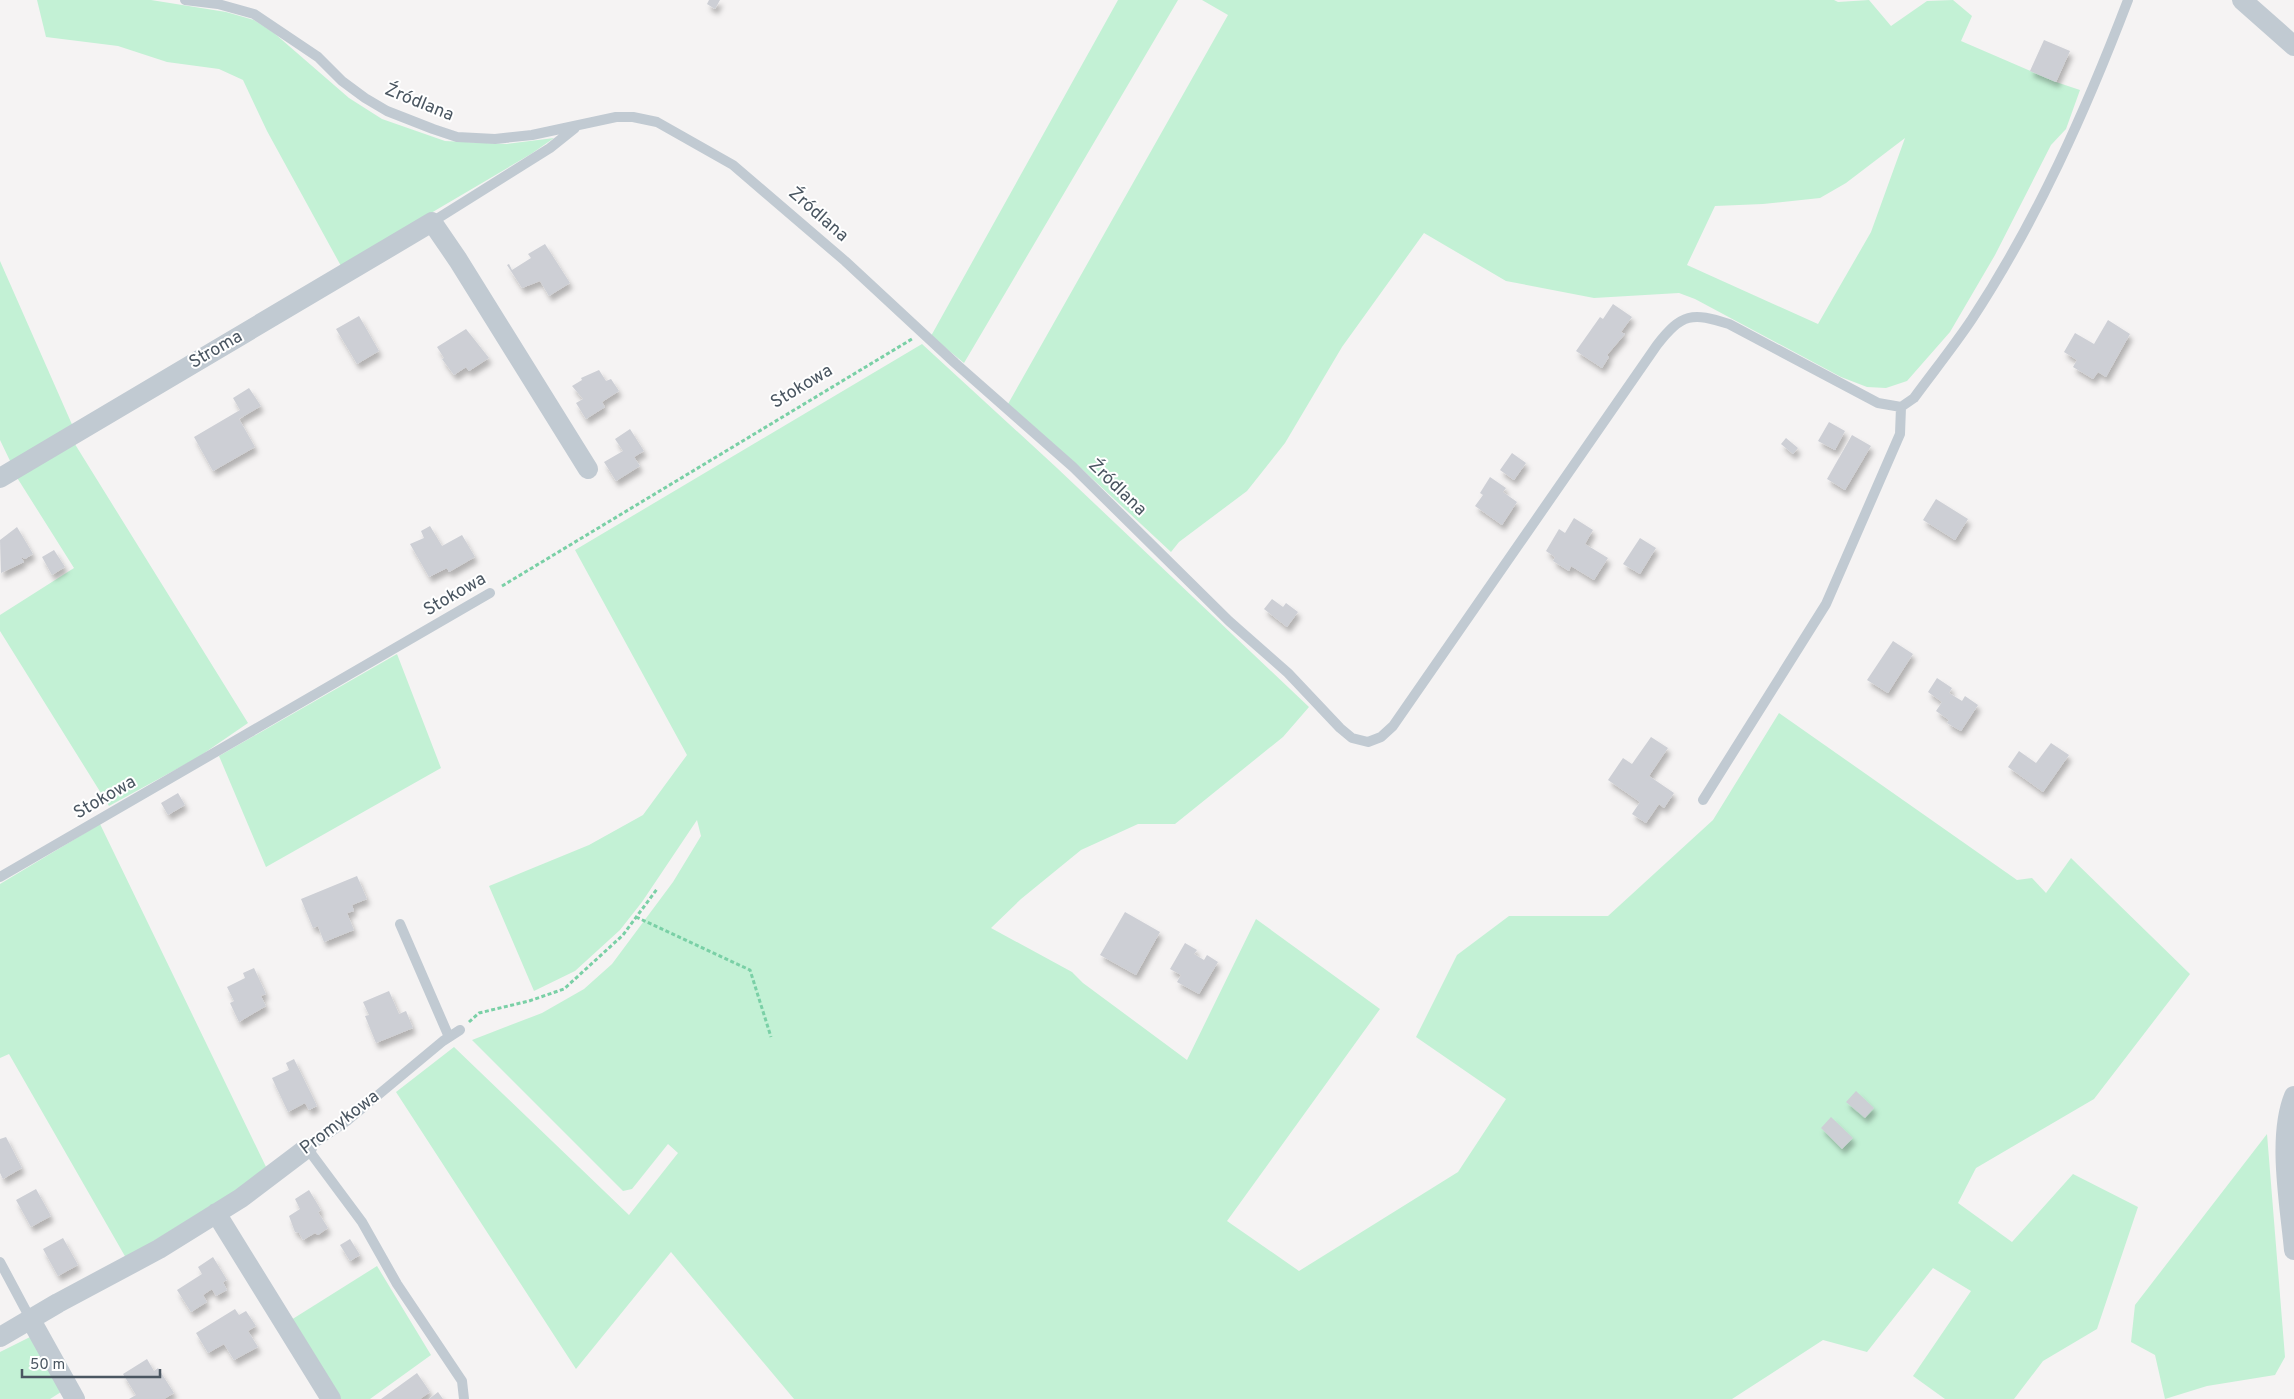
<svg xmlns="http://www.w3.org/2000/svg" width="2294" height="1399" viewBox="0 0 2294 1399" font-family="Overpass,sans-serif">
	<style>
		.green { fill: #c3f1d5; fill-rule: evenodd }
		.building { fill: #cdcfd5; filter: url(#shadow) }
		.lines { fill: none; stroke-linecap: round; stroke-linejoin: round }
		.path { stroke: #7ad0a6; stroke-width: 3; stroke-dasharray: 4 2.5; stroke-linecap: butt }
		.service { stroke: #c1cad2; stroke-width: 10 }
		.minor { stroke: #c1cad2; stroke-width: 20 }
		.labels { text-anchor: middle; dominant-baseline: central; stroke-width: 4; stroke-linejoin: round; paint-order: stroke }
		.street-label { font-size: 18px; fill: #4a5661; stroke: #fff }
	</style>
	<defs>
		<filter id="shadow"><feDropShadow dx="3" dy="5.5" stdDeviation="2.5" flood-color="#0004"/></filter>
	</defs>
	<rect width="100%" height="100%" fill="#f5f3f3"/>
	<path class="green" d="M 37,0 L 151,0 L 226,12 L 254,20 L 274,33 L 349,98 L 382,119 L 445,141 L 507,144 L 554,138 L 531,154 L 341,266 L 267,131 L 243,80 L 219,69 L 167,62 L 118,46 L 46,37 Z
		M 1118,0 L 1178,0 L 964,363 L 931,336 Z
		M 1202,0 L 1834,0 L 1838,2 L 1869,0 L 1891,26 L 1927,1 L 1953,0 L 1972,16 L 1961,41 L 2056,82 L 2080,90 L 2066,129 L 2051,145 L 1995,255 L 1950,332 L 1907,381 L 1886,388 L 1867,387 L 1841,377 L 1695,299 L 1679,293 L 1594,298 L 1506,281 L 1424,233 L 1342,347 L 1285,443 L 1247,491 L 1179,542 L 1171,552 L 1083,470 L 1008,404 L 1228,15 ZM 1905,138 L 1871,232 L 1818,324 L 1687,265 L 1715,206 L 1763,204 L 1820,198 L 1846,183 Z
		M 0,261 L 74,429 L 12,465 L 0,440 Z
		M 922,344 L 1057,468 L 1309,707 L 1283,737 L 1175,824 L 1138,824 L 1081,850 L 1021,899 L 991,928 L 1072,972 L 1083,983 L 1187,1060 L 1256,919 L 1380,1009 L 1227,1221 L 1299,1271 L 1458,1172 L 1506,1099 L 1416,1037 L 1457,955 L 1509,916 L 1608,916 L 1713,820 L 1779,713 L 2017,880 L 2032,878 L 2046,893 L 2071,858 L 2190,974 L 2094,1099 L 1976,1168 L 1958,1203 L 2012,1242 L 2073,1174 L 2138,1207 L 2097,1329 L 2043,1361 L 2014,1399 L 1945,1399 L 1913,1376 L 1971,1291 L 1933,1268 L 1867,1352 L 1823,1340 L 1732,1399 L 794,1399 L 671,1252 L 576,1369 L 396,1092 L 454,1047 L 629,1215 L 678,1153 L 668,1144 L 632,1189 L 623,1191 L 472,1040 L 542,1013 L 584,989 L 612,964 L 673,882 L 701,836 L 697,820 L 642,902 L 620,930 L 575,971 L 534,991 L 489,886 L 589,845 L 643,815 L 687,755 L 575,550 Z
		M 73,441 L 248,723 L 197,758 L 109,806 L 0,631 L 0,615 L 74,568 L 16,476 Z
		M 397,654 L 441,768 L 266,867 L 219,756 Z
		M 100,824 L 268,1171 L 126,1258 L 9,1054 L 0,1058 L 0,884 Z
		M 2267,1134 L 2285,1357 L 2275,1375 L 2207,1386 L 2165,1399 L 2155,1355 L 2131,1342 L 2135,1305 Z
		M 377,1266 L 431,1355 L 370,1399 L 340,1399 L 291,1320 Z
		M 30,1337 L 61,1392 L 50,1399 L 0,1399 L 0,1352 Z"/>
	<path class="building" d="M 709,0 L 720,0 L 715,9 L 707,4 Z
		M 2044,40 L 2070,51 L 2056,82 L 2030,71 Z
		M 545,244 L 570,283 L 549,296 L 540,281 L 522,288 L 507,265 L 509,264 L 512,270 L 531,258 L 528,254 Z
		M 1613,304 L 1632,317 L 1621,332 L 1625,334 L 1607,355 L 1609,357 L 1602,368 L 1576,351 L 1600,317 L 1603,319 Z
		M 359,316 L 379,351 L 357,364 L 336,329 Z
		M 2108,320 L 2130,334 L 2106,377 L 2098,372 L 2093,379 L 2073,367 L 2077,360 L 2064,352 L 2075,333 L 2094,344 Z
		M 466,329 L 489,358 L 469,371 L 466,367 L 454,375 L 442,359 L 444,358 L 437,347 Z
		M 599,370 L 606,381 L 611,379 L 619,391 L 602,402 L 605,407 L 586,419 L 576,403 L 583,399 L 572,386 L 582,380 L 581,378 Z
		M 249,388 L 261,406 L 239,419 L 255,447 L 213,471 L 194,437 L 240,410 L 233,398 Z
		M 1829,422 L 1845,431 L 1835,450 L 1818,441 Z
		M 630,429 L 644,451 L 634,457 L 640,466 L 616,481 L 604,462 L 623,451 L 615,439 Z
		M 1852,435 L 1871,446 L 1845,490 L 1827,479 Z
		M 1786,438 L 1798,448 L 1793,454 L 1781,444 Z
		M 1512,453 L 1526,463 L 1514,480 L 1500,470 Z
		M 1490,477 L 1506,488 L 1503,492 L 1517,502 L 1502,525 L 1475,506 L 1483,495 L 1480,493 Z
		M 1936,499 L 1968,519 L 1955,540 L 1923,520 Z
		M 1574,518 L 1593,530 L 1585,544 L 1608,558 L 1594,580 L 1571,566 L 1569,571 L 1553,561 L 1555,557 L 1546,551 L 1559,529 L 1565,533 Z
		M 430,526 L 442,546 L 462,535 L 475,557 L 449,572 L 447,568 L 429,577 L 410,544 L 424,538 L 421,531 Z
		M 17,527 L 33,554 L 25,559 L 21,557 L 24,562 L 1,573 L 0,540 Z
		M 1640,538 L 1656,548 L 1640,574 L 1623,564 Z
		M 54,550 L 65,567 L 52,575 L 42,557 Z
		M 1272,599 L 1283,607 L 1286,603 L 1298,612 L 1287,627 L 1264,609 Z
		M 1893,641 L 1913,654 L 1888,693 L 1867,680 Z
		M 1937,678 L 1952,688 L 1949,693 L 1962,701 L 1965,696 L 1978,705 L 1961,731 L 1947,723 L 1949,720 L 1936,711 L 1942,702 L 1928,692 Z
		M 1651,737 L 1668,748 L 1649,776 L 1674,793 L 1664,808 L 1659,804 L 1646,823 L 1632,814 L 1640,802 L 1608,780 L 1623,758 L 1632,764 Z
		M 2051,743 L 2069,755 L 2043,792 L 2008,767 L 2019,751 L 2036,763 Z
		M 178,793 L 185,805 L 168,815 L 161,803 Z
		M 357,876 L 367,899 L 352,905 L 354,911 L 347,913 L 354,930 L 324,942 L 318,926 L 313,928 L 301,899 Z
		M 1125,912 L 1160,932 L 1136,975 L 1100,955 Z
		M 1185,943 L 1197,950 L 1194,954 L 1204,960 L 1207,955 L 1218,962 L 1199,994 L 1177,982 L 1181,975 L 1170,969 Z
		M 254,968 L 266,994 L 261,996 L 266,1006 L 239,1022 L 230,1003 L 234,1001 L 227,987 L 245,978 L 243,973 Z
		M 389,991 L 399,1014 L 406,1011 L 413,1028 L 376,1043 L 365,1016 L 369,1015 L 363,1002 Z
		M 294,1059 L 317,1106 L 309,1110 L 305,1103 L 288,1112 L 272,1078 L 289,1070 L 286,1063 Z
		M 1856,1091 L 1874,1108 L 1865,1118 L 1846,1102 Z
		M 1831,1117 L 1853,1138 L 1842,1149 L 1821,1128 Z
		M 6,1137 L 22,1168 L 3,1179 L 0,1173 L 0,1139 Z
		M 36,1189 L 51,1216 L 31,1227 L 16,1200 Z
		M 309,1190 L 321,1210 L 318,1212 L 328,1228 L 318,1235 L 315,1233 L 303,1240 L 299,1233 L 295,1232 L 289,1216 L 300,1209 L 295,1199 Z
		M 63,1238 L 78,1265 L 58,1276 L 43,1249 Z
		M 350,1239 L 360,1255 L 350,1261 L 340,1245 Z
		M 213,1257 L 227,1280 L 223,1282 L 227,1290 L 216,1296 L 212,1289 L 203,1295 L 207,1302 L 191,1312 L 177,1290 L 202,1274 L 198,1267 Z
		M 235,1309 L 239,1315 L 246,1311 L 256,1326 L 248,1331 L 258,1347 L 234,1360 L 224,1344 L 208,1353 L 196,1333 Z
		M 147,1359 L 154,1371 L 158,1368 L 174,1393 L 164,1399 L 129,1399 L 136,1395 L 123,1374 Z
		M 417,1373 L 430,1392 L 420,1399 L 381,1399 Z
		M 438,1392 L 443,1399 L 429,1399 Z"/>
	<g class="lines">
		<path class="path" d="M 502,586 L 912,339
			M 636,917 L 750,970 L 771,1037
			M 469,1022 L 479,1013 L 529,1001 L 564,989 L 623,935 L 657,889"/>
		<path class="service" d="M 185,0 L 218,4 L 254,14 L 318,57 L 342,81 L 365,98 L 387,111 L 433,129 L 457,137 L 495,139 L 532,135 L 616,117 L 633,117 L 657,122 L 733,165 L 845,261 L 955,363 L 1073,467 L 1229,621 L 1288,673 L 1340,728 L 1352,738 L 1368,742 L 1381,737 L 1393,726 L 1657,345 C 1682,313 1692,312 1729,324 L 1878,403 L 1901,407 L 1914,398 C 1933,372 1954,346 1972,319 C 2037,220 2086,110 2128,0
			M 432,222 L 550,148 L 575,128
			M 1703,800 L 1826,604 L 1900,434 L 1901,407
			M 0,877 L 490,593
			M 400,924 L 449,1037
			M 460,1030 L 443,1041 L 348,1120 L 307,1148 L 362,1222 L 397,1284 L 462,1381 L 464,1399
			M 0,1262 L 31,1320"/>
		<path class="minor" d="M 2242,0 L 2294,46
			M 0,478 L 432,222 L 458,260 L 588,469
			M 2294,1096 C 2277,1137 2290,1205 2294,1250
			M 216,1213 L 331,1399
			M 31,1320 L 75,1399
			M 0,1337 L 58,1303 L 159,1249 L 241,1198 L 307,1148"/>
	</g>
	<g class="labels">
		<g class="street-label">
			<text transform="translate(419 103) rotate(22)">Źródlana</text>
			<text transform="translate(818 215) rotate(41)">Źródlana</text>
			<text transform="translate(216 350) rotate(-30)">Stroma</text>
			<text transform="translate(802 387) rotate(-31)">Stokowa</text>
			<text transform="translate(1117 488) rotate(44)">Źródlana</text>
			<text transform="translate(455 595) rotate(-30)">Stokowa</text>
			<text transform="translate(105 798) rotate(-30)">Stokowa</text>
			<text transform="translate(340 1123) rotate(-37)">Promykowa</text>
		</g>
	</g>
	<path d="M22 1369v8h138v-8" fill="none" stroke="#4a5661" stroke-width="2.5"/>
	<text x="30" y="1369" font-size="15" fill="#4a5661" stroke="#ffffff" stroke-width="4" paint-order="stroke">50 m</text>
</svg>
